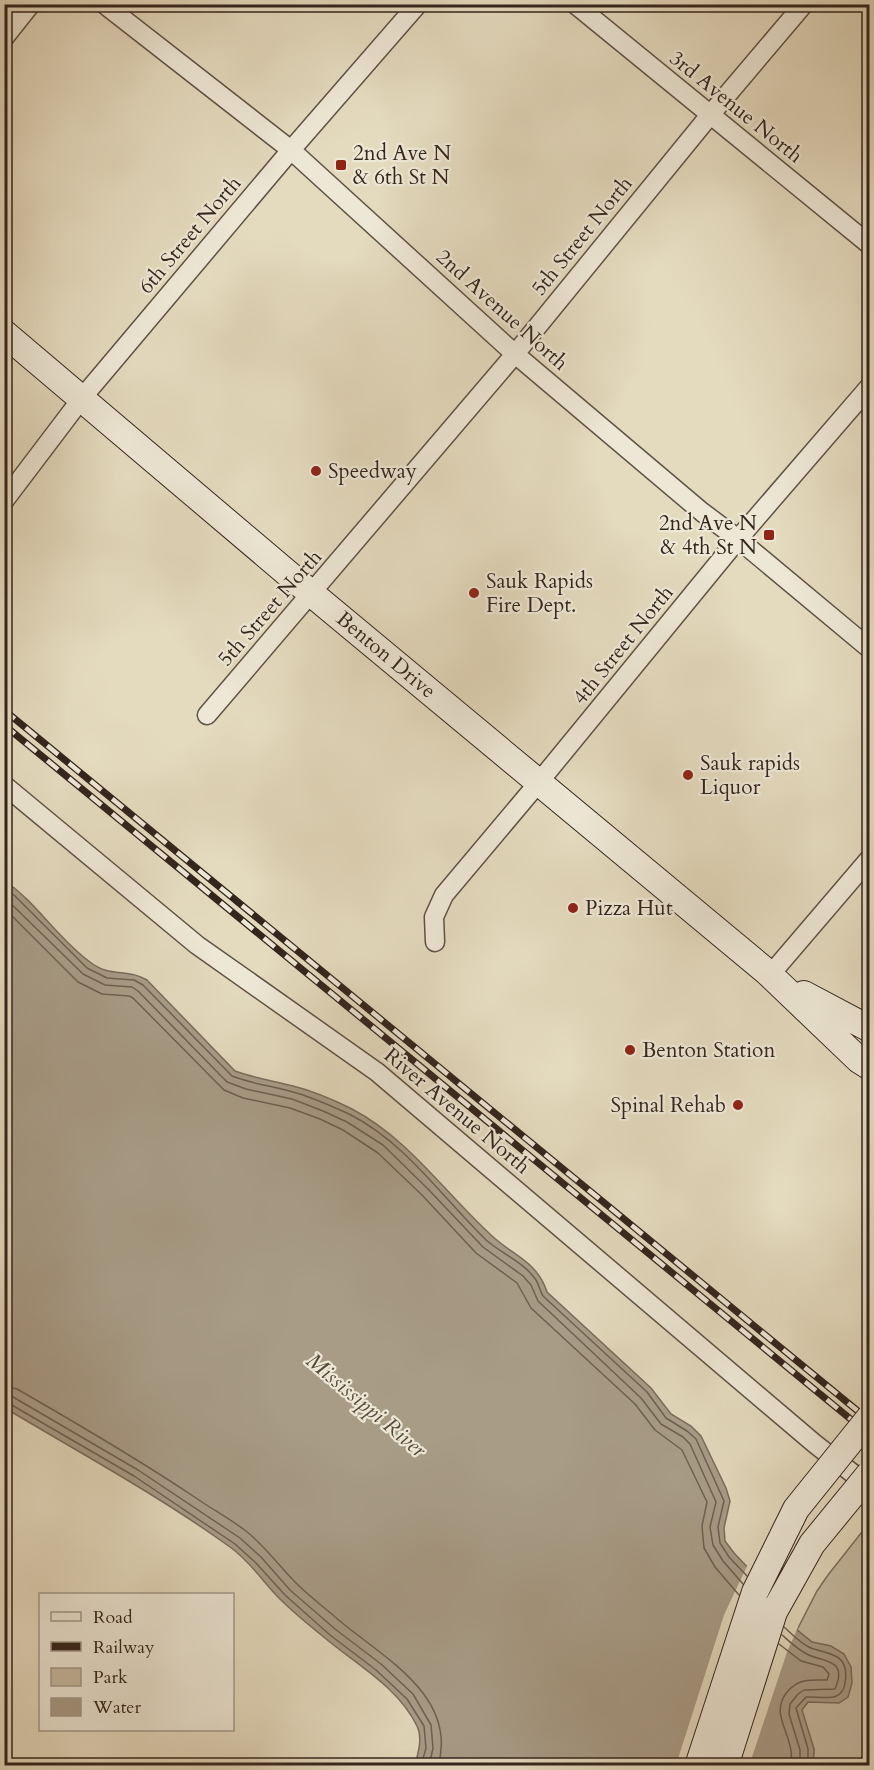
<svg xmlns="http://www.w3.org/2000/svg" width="874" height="1770" viewBox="0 0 874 1770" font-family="Cardo,serif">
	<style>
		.green { fill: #c6bba3; stroke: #7d7060; stroke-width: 1.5 }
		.water { fill: #a89c87; stroke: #7a6c5d; stroke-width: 1.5 }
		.pier { fill: #e4dabe }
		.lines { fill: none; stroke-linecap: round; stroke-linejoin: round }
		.shore { stroke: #6e6052; stroke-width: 1.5 }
		.minor-casing { stroke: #605245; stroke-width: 21 }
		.secondary-casing { stroke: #34251d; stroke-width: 28 }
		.minor { stroke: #ede7d5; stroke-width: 18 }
		.secondary { stroke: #ede7d5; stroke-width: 26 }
		.rail-casing { stroke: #34251d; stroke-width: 7 }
		.rail { stroke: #ede7d5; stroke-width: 4.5; stroke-dasharray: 14; stroke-linecap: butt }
		.secondary-bridge-casing { stroke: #34251d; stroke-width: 28; stroke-linecap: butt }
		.secondary-bridge { stroke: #ede7d5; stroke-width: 26 }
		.poi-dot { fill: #8f2418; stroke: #ede7d5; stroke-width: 2 }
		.labels { text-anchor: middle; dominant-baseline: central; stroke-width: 4.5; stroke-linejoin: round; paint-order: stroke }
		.street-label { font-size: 21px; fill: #34251d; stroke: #ede7d5 }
		.poi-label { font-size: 21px; fill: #34251d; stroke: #ede7d5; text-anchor: start }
		.water-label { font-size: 22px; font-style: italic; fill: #57493d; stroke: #ede7d5 }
	</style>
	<rect width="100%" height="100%" fill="#e4dabe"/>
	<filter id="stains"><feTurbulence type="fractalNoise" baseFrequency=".00333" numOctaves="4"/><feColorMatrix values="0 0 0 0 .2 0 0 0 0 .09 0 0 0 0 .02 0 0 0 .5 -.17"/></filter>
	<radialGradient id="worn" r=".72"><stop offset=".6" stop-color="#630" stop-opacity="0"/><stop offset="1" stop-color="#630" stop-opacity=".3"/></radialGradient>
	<path class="green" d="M 869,1523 L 869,1765 L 813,1765 L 814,1749 L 801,1710 L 808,1702 L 813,1643 L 797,1630 L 817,1591 L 828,1575 Z"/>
	<path class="water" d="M 5,881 C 37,903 58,939 90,962 C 110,978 127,968 147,980 L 235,1071 C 254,1078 273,1081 293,1086 C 313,1091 334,1100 352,1109 C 409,1139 445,1193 491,1235 C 513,1256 537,1261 547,1292 L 651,1388 L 671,1414 L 691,1426 L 701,1436 L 726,1488 L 730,1501 L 724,1528 L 725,1541 L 734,1553 L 753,1573 L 786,1620 L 797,1630 L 812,1642 L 831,1646 L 844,1654 L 851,1667 L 852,1683 L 848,1697 L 839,1703 L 808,1702 L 802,1710 L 814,1749 L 813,1765 L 415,1765 C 418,1753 423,1738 417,1726 C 398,1687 357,1665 325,1638 C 310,1626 294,1613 280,1599 C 263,1582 250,1561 230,1547 C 158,1495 80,1453 5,1408 Z"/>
	<path class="pier" d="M 748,1564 L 755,1572 L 768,1594 L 798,1627 L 787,1652 L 749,1766 L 676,1765 L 724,1615 Z"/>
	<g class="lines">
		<path class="shore" d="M 4,888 L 15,896 L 87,968 L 107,978 L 134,980 L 143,985 L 232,1076 C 252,1084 273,1086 293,1092 C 312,1097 331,1106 349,1114 C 405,1142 442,1197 486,1240 C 502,1254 524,1262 536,1280 C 539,1285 540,1291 543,1296 L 647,1392 L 666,1418 L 687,1431 L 696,1439 L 724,1501 L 718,1527 L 720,1543 L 729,1557 L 747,1576
			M 4,897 L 83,974 L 105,985 L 132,987 L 138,991 L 227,1082 L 246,1089 L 292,1099 L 323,1111 L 347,1122 L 383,1145 L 428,1189 L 483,1247 L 523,1276 L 531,1285 L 538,1301 L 641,1398 L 661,1424 L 683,1437 L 690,1444 L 716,1502 L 710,1527 L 713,1545 L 723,1561 L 743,1584
			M 4,908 L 78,982 L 102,994 L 129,996 L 133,998 L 224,1090 L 243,1098 L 290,1108 L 320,1119 L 343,1130 L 378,1153 L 422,1195 L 476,1253 L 517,1283 L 531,1308 L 635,1404 L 655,1430 L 682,1450 L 707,1502 L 702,1526 L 704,1548 L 715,1567 L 739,1595
			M 4,1386 L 17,1389 C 78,1424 138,1459 196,1498 C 212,1509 230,1519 246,1531 C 265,1546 279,1566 296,1583 C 308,1595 321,1605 334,1616 C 378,1655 459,1694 438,1766
			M 4,1395 L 13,1397 L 138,1470 L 240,1538 L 261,1557 L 290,1590 L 335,1629 L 381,1664 L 413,1694 L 431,1725 L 433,1748 L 429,1766
			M 4,1403 L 10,1404 L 134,1476 L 235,1544 L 256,1563 L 285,1595 L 330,1635 L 376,1670 L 407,1699 L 424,1726 L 426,1748 L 421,1766
			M 784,1627 C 792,1634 801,1644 811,1648 C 830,1655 850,1653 845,1683 C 842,1704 822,1696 806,1697 L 796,1708 L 808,1749 L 808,1766
			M 782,1635 C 789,1641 796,1648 805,1653 C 821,1663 849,1657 835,1689 L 804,1690 L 798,1694 L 790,1704 L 789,1714 L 800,1750 L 800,1766
			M 779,1644 L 801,1661 L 823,1667 L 829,1674 L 827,1680 C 810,1680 799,1678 787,1692 C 771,1712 788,1729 791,1751 C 792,1756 791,1761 791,1766"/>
		<g class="minor-casing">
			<path id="minor" d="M 104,4 L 291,150 L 515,354 L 702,512 L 738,539 L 870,649
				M 575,4 L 870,245
				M 4,38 L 31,4
				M 4,501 L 82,398 L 291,150 L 418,4
				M 207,715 L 515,354 L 710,115 L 804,4
				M 4,785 L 197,945 L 377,1072 L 815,1444 L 870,1487
				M 435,942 L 434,917 L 444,895 L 539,782 L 738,539 L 870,386
				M 770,975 L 870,858"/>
		</g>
		<g class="secondary-casing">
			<path id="secondary" d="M 4,333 L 312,594 L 767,972 L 859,1060 L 870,1067
				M 804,994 L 870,1029"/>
		</g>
		<use href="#minor" class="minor"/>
		<use href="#secondary" class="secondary"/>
		<g class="rail-casing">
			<path id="rail" d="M 4,710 L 870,1421
				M 4,725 L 870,1435"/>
		</g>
		<use href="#rail" class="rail"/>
		<g class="secondary-bridge-casing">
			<path id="secondary-bridge" d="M 698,1766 L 755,1592 L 796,1509 L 870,1417
				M 725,1766 L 774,1612 L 812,1544 L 870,1473"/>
		</g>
		<use href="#secondary-bridge" class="secondary-bridge"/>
	</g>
	<g class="poi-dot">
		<rect x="335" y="159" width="12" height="12" rx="3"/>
		<circle cx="316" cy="471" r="6"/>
		<rect x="763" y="529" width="12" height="12" rx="3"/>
		<circle cx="474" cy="593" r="6"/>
		<circle cx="688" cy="775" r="6"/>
		<circle cx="573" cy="908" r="6"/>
		<circle cx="630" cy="1050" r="6"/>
		<circle cx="738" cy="1105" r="6"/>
	</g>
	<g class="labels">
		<g class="street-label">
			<text transform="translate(736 107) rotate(39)">3rd Avenue North</text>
			<text transform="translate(190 235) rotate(-50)">6th Street North</text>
			<text transform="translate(582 236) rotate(-51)">5th Street North</text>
			<text transform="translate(502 310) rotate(42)">2nd Avenue North</text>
			<text transform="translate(270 608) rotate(-49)">5th Street North</text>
			<text transform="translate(623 645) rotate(-51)">4th Street North</text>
			<text transform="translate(386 655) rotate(40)">Benton Drive</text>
			<text transform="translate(457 1111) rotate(40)">River Avenue North</text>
		</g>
		<g class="poi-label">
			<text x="353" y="153">2nd Ave N<tspan x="353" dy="24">&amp; 6th St N</tspan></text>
			<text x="328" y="471">Speedway</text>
			<text x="757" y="523" text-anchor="end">2nd Ave N<tspan x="757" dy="24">&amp; 4th St N</tspan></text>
			<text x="486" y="581">Sauk Rapids<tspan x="486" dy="24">Fire Dept.</tspan></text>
			<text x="700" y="763">Sauk rapids<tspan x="700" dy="24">Liquor</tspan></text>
			<text x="585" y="908">Pizza Hut</text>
			<text x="642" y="1050">Benton Station</text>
			<text x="726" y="1105" text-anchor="end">Spinal Rehab</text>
		</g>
		<g class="water-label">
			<text transform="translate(366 1405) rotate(40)">Mississippi River</text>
		</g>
	</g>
	<rect width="874" height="1770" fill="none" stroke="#e4dabe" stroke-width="24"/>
	<rect x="6" y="6" width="862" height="1758" fill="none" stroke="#34251d" stroke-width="3"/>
	<rect x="12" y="12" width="850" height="1746" fill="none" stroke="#34251d" stroke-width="1.5"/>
	<rect x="39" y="1593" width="195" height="138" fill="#ede7d5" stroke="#a3998b" stroke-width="1.5"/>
	<rect x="51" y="1612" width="30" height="9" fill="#ede7d5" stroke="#a3998b" stroke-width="1.5"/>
	<text x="93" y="1623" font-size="18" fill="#34251d">Road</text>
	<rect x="51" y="1642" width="30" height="9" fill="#34251d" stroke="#a3998b" stroke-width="1.5"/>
	<text x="93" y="1653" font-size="18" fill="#34251d">Railway</text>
	<rect x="51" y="1668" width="30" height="18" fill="#c6bba3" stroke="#a3998b" stroke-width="1.5"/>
	<text x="93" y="1683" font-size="18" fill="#34251d">Park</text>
	<rect x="51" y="1698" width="30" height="18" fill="#a89c87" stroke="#a3998b" stroke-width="1.5"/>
	<text x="93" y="1713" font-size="18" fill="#34251d">Water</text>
	<rect width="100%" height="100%" filter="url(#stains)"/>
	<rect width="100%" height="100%" fill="url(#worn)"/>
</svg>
